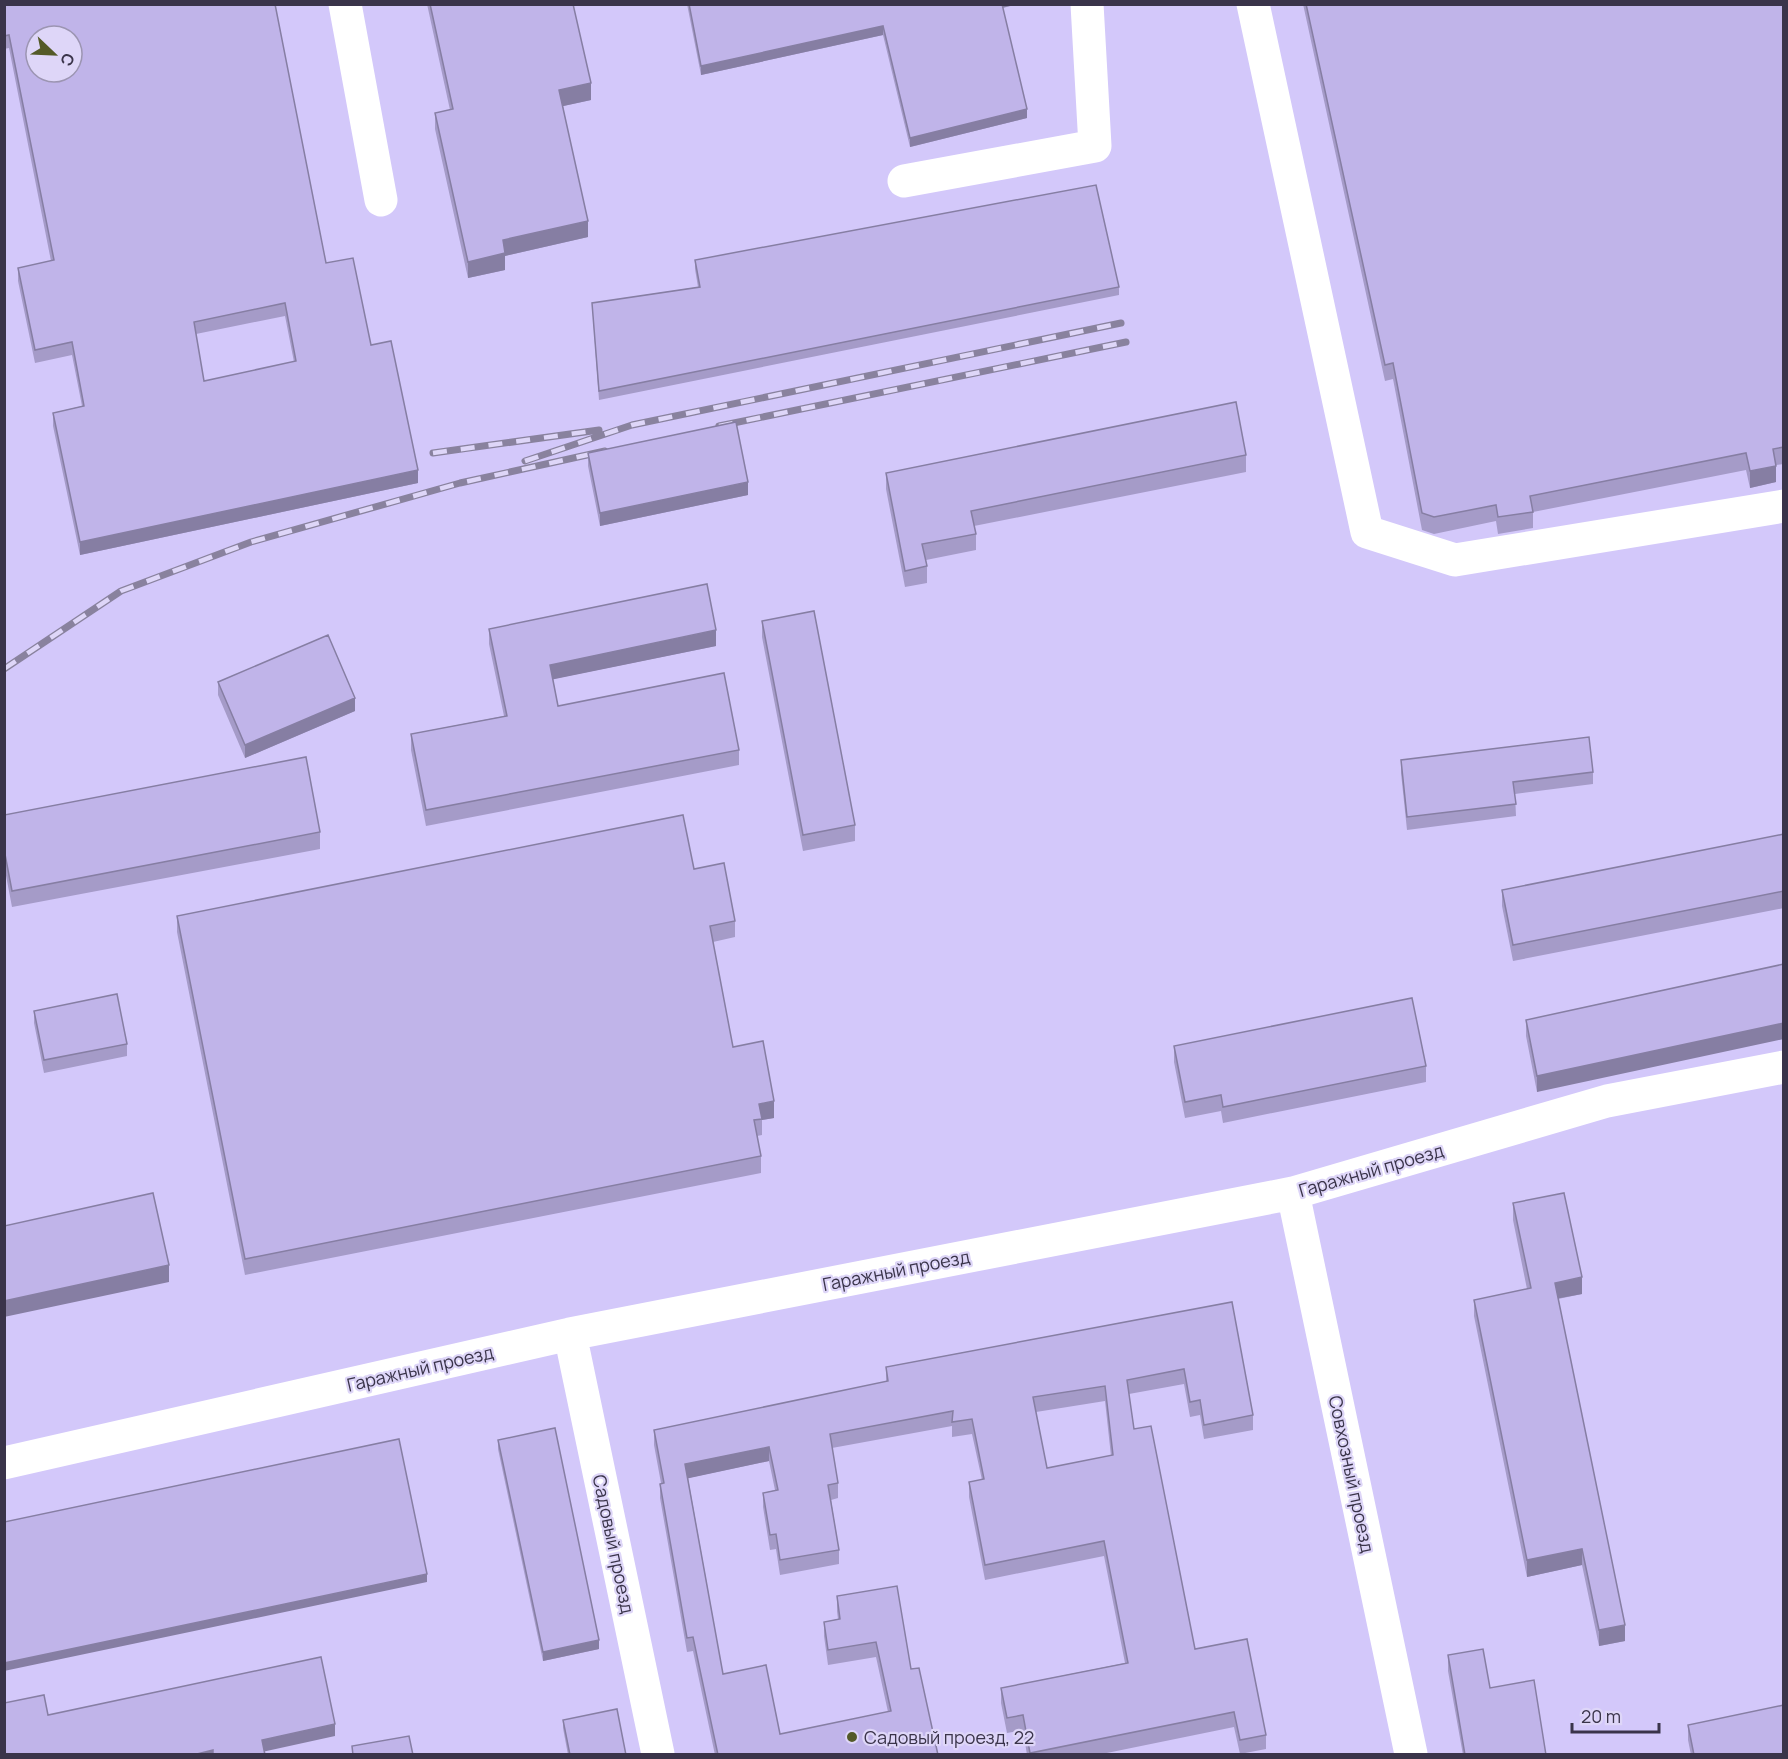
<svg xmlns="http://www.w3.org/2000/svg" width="1788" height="1759" viewBox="0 0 1788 1759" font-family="Manrope,sans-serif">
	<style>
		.built { fill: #d3c8fa; fill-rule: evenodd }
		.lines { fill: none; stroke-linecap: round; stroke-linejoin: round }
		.minor { stroke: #fff; stroke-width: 33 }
		.rail-casing { stroke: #89829e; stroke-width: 7 }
		.rail { stroke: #ded6f8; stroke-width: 4.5; stroke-dasharray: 14; stroke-linecap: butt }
		.wall { fill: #a59bc8; fill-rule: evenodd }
		.shaded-wall { fill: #867ea3 }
		.building { fill: #c0b4e9; stroke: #867ea3; stroke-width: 1.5; fill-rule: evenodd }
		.poi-dot { fill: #545a28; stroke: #ded6f8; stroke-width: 2 }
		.labels { text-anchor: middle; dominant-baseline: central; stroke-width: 4.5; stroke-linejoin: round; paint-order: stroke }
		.street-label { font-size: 18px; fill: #3a344a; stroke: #ded6f8 }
		.poi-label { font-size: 18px; fill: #3a344a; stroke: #ded6f8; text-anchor: start }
	</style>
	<rect width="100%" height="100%" fill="#ded6f8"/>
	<path class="built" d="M 5,5 L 1783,5 L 1783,1754 L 5,1754 ZM 36,36 L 72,36 L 72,72 L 36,72 Z"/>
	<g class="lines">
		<path class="minor" d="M 345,4 L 381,200
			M 1253,4 L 1367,532 L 1455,560 L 1784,506
			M 904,181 L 1095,146 L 1087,4
			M 1293,1193 L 1411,1754
			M 570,1334 L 658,1754
			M 4,1463 L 570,1334 L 1293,1193 L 1607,1101 L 1784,1067"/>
		<g class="rail-casing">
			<path id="rail" d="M 719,426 L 1126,342
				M 433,453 L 599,430
				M 525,461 L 632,425 L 1121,323
				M 4,669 L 121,591 L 251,542 L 460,483 L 605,451"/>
		</g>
		<use href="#rail" class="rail"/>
	</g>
	<path class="wall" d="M 4,4 L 326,263 L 371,345 L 418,483 L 80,555 L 53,426 L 53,413 L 82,406 L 72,355 L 35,363 L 18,281 L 18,268 L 51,261 L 9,48 L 4,49 ZM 285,316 L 294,362 L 204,381 L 196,334 Z
		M 427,4 L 573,4 L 591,100 L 563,106 L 588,237 L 505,256 L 505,270 L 468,278 L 435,129 L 435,113 L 450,110 Z
		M 687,4 L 1018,4 L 1003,8 L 1027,118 L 910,147 L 883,35 L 701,75 Z
		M 1303,4 L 1784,4 L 1784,464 L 1776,465 L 1776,482 L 1750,488 L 1746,470 L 1533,512 L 1533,528 L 1498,534 L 1496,521 L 1434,534 L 1422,530 L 1393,379 L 1385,381 Z
		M 695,260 L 1119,287 L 1119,295 L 599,400 L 592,303 L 698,287 L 695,269 Z
		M 588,453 L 748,495 L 600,526 L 588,466 Z
		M 1246,455 L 1246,472 L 974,526 L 976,534 L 976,550 L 926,560 L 927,566 L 927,583 L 905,587 L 886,489 L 886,473 Z
		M 762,621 L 855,825 L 855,841 L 803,851 L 762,637 Z
		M 489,629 L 716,646 L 553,679 L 558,706 L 739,750 L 739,765 L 426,826 L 411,750 L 411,734 L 504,716 L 489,644 Z
		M 218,682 L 355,711 L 245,758 L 218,695 Z
		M 1401,760 L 1593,772 L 1593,784 L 1515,794 L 1516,816 L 1407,830 L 1401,773 Z
		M 4,815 L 320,832 L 320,849 L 12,907 L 4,865 Z
		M 1784,834 L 1784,908 L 1513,961 L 1502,906 L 1502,890 Z
		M 694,869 L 735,921 L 735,937 L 713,942 L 733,1047 L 774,1118 L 762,1120 L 762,1135 L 757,1136 L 761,1156 L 761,1173 L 245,1275 L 177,932 L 177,916 Z
		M 1784,964 L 1537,1092 L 1526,1036 L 1526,1020 Z
		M 34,1011 L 127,1044 L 127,1056 L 44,1073 L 34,1023 Z
		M 1174,1046 L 1426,1066 L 1426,1082 L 1223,1123 L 1221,1111 L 1185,1118 L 1174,1062 Z
		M 1513,1203 L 1582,1294 L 1558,1299 L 1625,1641 L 1599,1646 L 1582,1565 L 1527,1577 L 1474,1316 L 1474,1300 L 1527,1289 L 1513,1220 Z
		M 1232,1302 L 1253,1415 L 1253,1430 L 1204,1439 L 1200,1415 L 1190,1417 L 1184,1384 L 1129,1394 L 1134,1429 L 1195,1649 L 1266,1735 L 1266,1749 L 1240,1754 L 1234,1727 L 1097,1755 L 1027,1755 L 1023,1730 L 1007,1733 L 1001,1703 L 1001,1688 L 1125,1663 L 1104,1556 L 985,1580 L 969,1497 L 969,1482 L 982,1480 L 972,1434 L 952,1437 L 952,1426 L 832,1448 L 838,1483 L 838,1498 L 831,1500 L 839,1550 L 839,1564 L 780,1575 L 776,1549 L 770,1550 L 763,1507 L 763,1493 L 775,1490 L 769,1461 L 688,1478 L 723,1674 L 780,1734 L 888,1712 L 876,1657 L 828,1665 L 824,1636 L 824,1622 L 838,1619 L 837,1611 L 837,1596 L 911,1669 L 938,1755 L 715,1755 L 693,1651 L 687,1652 L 660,1498 L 660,1484 L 661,1483 L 654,1445 L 654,1430 L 886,1382 L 886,1367 ZM 1105,1401 L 1111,1456 L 1047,1468 L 1036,1412 Z
		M 498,1440 L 599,1649 L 543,1661 L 498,1449 Z
		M 1448,1655 L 1490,1688 L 1546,1755 L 1463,1755 L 1448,1671 Z
		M 563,1720 L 626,1755 L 568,1755 L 563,1728 Z
		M 1688,1725 L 1784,1755 L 1691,1755 L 1688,1740 Z"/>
	<path class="shaded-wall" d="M 1001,4 L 1018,4 L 1001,8 Z
		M 883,26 L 883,35 L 701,75 L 701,66 Z
		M 591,83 L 591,100 L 559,107 L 559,90 Z
		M 1027,109 L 1027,118 L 910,147 L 910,138 Z
		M 588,221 L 588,237 L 505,256 L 505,270 L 468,278 L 468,262 L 503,240 Z
		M 1776,466 L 1776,482 L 1750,488 L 1750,471 Z
		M 418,470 L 418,483 L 80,555 L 80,542 Z
		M 748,482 L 748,495 L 600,526 L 600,513 Z
		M 716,630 L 716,646 L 550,680 L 550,665 Z
		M 355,698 L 355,711 L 245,758 L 245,745 Z
		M 1784,1023 L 1784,1039 L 1537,1092 L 1537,1076 Z
		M 774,1101 L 774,1118 L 762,1120 L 759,1104 Z
		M 169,1265 L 169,1282 L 4,1317 L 4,1301 Z
		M 1582,1277 L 1582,1294 L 1555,1299 L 1555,1283 Z
		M 769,1447 L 769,1461 L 685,1479 L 685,1464 Z
		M 1582,1549 L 1582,1565 L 1527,1577 L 1527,1560 Z
		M 427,1574 L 427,1582 L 4,1671 L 4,1663 Z
		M 1625,1625 L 1625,1641 L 1599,1646 L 1599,1630 Z
		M 599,1640 L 599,1649 L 543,1661 L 543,1652 Z
		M 335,1724 L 335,1736 L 262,1752 L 262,1740 Z
		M 213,1750 L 213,1755 L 193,1755 Z"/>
	<path class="building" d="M 4,4 L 275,4 L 326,263 L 353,258 L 371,345 L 391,341 L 418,470 L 80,542 L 53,413 L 84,406 L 72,342 L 35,350 L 18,268 L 54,260 L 9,35 L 4,36 ZM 36,36 L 72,36 L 72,72 L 36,72 ZM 285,303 L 296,361 L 204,381 L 194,322 Z
		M 430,4 L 573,4 L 591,83 L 559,90 L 588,221 L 503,240 L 505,253 L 468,262 L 435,113 L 453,109 Z
		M 689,4 L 1002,4 L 1027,109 L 910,138 L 883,26 L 701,66 Z
		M 1306,4 L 1784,4 L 1784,447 L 1773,449 L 1776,466 L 1750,471 L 1746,453 L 1530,496 L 1533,512 L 1498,517 L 1496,505 L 1434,517 L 1422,513 L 1393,363 L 1385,365 Z
		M 1096,185 L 1119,287 L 599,391 L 592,303 L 700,287 L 695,260 Z
		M 1236,402 L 1246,455 L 971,511 L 976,534 L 922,544 L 927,566 L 905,571 L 886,473 Z
		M 736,422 L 748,482 L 600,513 L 588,453 Z
		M 707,584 L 716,630 L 550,665 L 558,706 L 724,673 L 739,750 L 426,810 L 411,734 L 507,716 L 489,629 Z
		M 814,611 L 855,825 L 803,835 L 762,621 Z
		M 328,635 L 355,698 L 245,745 L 218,682 Z
		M 1589,737 L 1593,772 L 1513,782 L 1516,804 L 1407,817 L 1401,760 Z
		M 306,757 L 320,832 L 12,891 L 4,849 L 4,815 Z
		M 683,815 L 694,869 L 724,863 L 735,921 L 710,926 L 733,1047 L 763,1041 L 774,1101 L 759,1104 L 762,1119 L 754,1120 L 761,1156 L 245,1259 L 177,916 Z
		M 1784,834 L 1784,891 L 1513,945 L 1502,890 Z
		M 1784,964 L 1784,1023 L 1537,1076 L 1526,1020 Z
		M 117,994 L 127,1044 L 44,1060 L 34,1011 Z
		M 1412,998 L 1426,1066 L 1223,1107 L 1221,1095 L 1185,1102 L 1174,1046 Z
		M 153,1193 L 169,1265 L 4,1301 L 4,1226 Z
		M 1564,1193 L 1582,1277 L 1555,1283 L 1625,1625 L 1599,1630 L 1582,1549 L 1527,1560 L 1474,1300 L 1531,1288 L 1513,1203 Z
		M 1232,1302 L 1253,1415 L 1204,1425 L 1200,1400 L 1190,1402 L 1184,1369 L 1127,1380 L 1134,1429 L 1151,1426 L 1195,1649 L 1247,1639 L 1266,1735 L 1240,1740 L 1234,1712 L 1030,1753 L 1023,1715 L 1007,1718 L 1001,1688 L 1128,1663 L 1104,1541 L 985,1565 L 969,1482 L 984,1479 L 972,1419 L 952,1422 L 953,1411 L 830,1434 L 838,1483 L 828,1485 L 839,1550 L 780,1560 L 776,1534 L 770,1535 L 763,1493 L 778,1490 L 769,1447 L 685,1464 L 723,1674 L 766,1665 L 780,1734 L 891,1711 L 876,1642 L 828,1650 L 824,1622 L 840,1619 L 837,1596 L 897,1586 L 911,1669 L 919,1668 L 938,1755 L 718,1755 L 693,1637 L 687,1638 L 660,1484 L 664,1483 L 654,1430 L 888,1381 L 886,1367 ZM 1105,1386 L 1113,1455 L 1047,1468 L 1033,1397 Z
		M 555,1428 L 599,1640 L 543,1652 L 498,1440 Z
		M 399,1439 L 427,1574 L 4,1663 L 4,1522 Z
		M 1483,1649 L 1490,1688 L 1534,1680 L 1546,1755 L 1465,1755 L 1448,1655 Z
		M 321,1657 L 335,1724 L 262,1740 L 265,1755 L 213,1755 L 213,1750 L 193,1755 L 4,1755 L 4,1703 L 44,1695 L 48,1715 Z
		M 1784,1705 L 1784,1755 L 1694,1755 L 1688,1725 Z
		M 617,1709 L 626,1755 L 570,1755 L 563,1720 Z
		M 409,1736 L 413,1755 L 353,1755 L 352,1746 Z"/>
	<circle class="poi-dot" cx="852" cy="1737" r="6"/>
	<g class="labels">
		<g class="street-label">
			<text transform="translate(1371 1170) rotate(-16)">Гаражный проезд</text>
			<text transform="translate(896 1270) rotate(-11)">Гаражный проезд</text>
			<text transform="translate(420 1368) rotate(-13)">Гаражный проезд</text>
			<text transform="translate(1352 1474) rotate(78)">Совхозный проезд</text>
			<text transform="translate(614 1544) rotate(78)">Садовый проезд</text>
		</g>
		<g class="poi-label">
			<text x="864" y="1737">Садовый проезд, 22</text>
		</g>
	</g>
	<rect width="1788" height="1759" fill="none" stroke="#3a344a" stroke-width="12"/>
	<g transform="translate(54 54) rotate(113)"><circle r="28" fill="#ded6f8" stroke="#9c95b2" stroke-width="1.5"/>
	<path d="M0-4.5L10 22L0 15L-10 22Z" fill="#545a28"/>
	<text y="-9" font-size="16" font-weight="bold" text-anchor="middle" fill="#3a344a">С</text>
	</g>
	<path d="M1572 1723v9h87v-9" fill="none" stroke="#3a344a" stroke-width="3"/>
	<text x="1581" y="1723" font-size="18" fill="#3a344a" stroke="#ded6f8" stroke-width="4.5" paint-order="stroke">20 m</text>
</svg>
